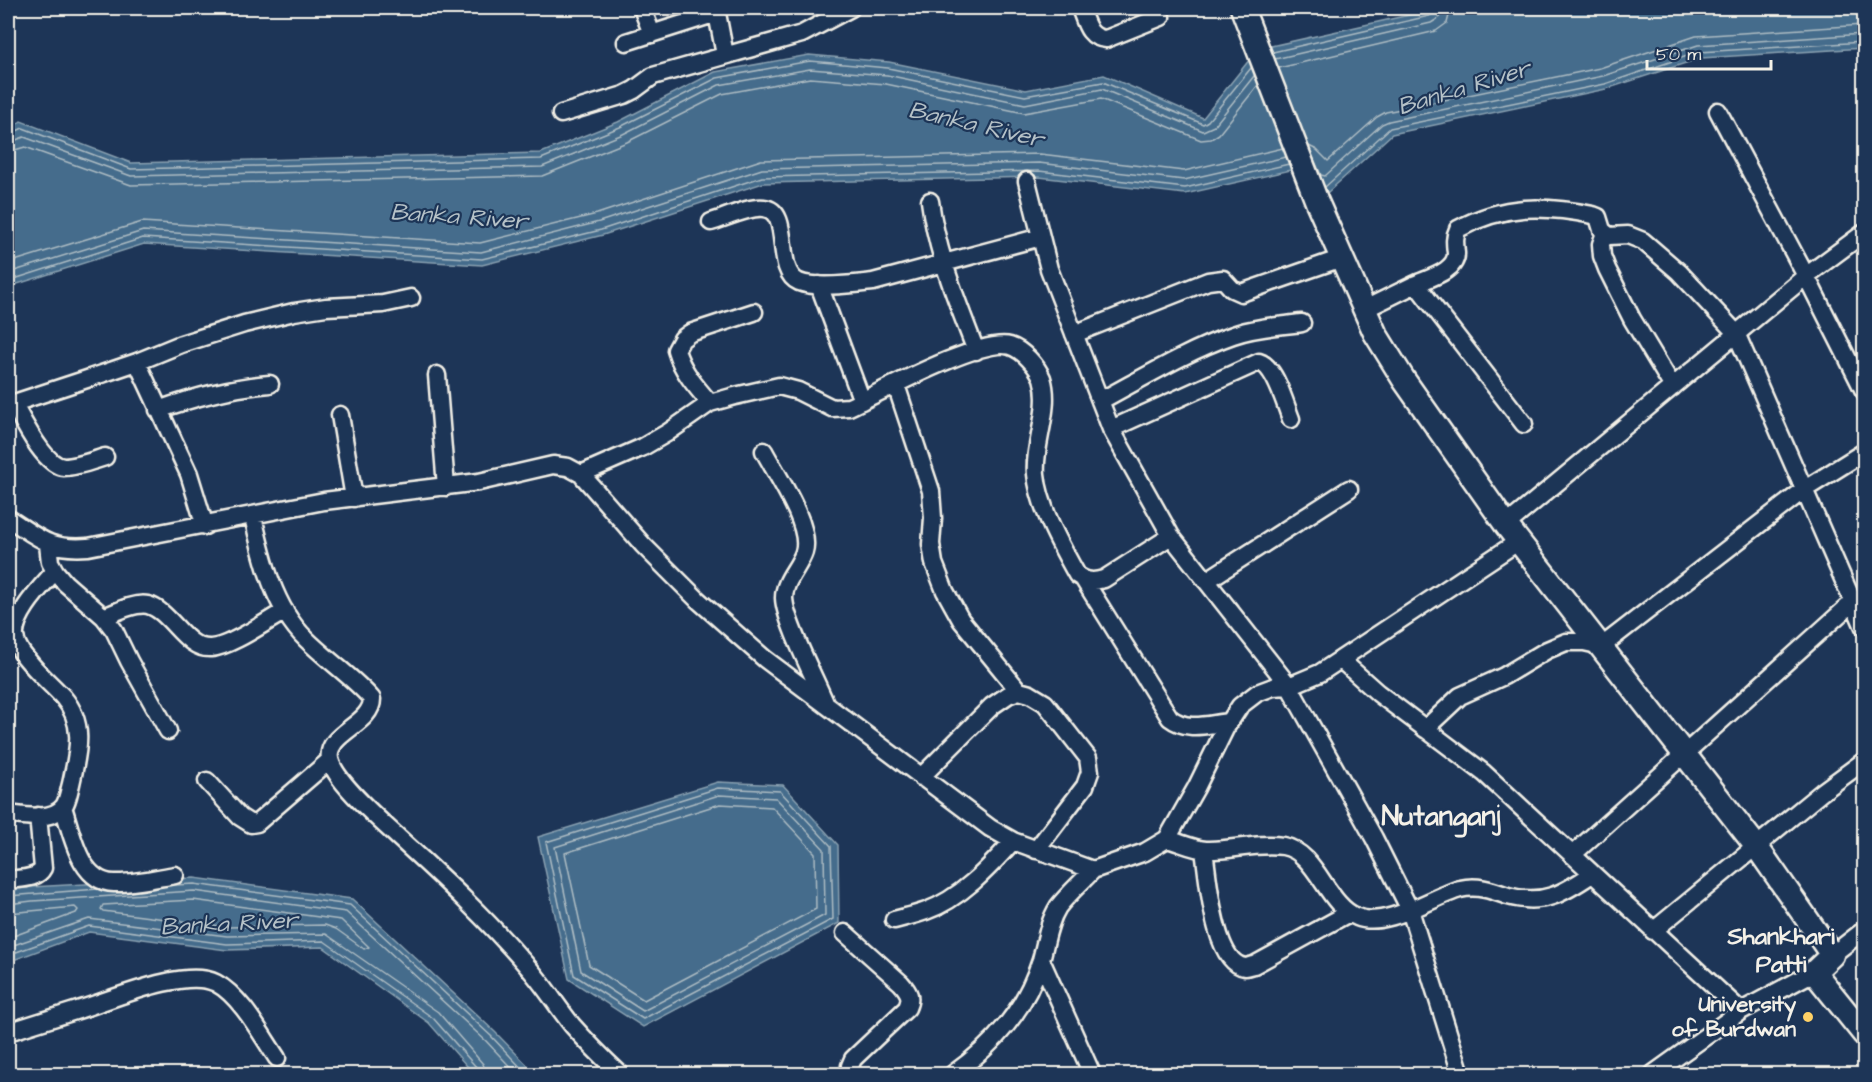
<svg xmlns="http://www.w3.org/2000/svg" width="1872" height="1082" viewBox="0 0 1872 1082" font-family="'Architects Daughter',sans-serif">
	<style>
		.water { fill: #446c8c; stroke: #8aa1b1; stroke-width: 1.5 }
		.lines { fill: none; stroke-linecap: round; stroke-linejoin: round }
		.shore { stroke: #aebcc3; stroke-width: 1.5 }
		.street-casing { stroke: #f4f1e8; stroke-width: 21 }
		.secondary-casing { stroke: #f4f1e8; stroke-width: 27 }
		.street { stroke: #1d3557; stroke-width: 16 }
		.secondary { stroke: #1d3557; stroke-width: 22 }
		.poi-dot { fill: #ffd166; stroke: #1d3557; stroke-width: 2 }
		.labels { text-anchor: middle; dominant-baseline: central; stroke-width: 4.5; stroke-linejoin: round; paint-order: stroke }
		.poi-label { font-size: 22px; font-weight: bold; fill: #f4f1e8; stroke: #1d3557; text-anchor: end }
		.water-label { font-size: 24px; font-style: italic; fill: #b6c2c8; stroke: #1d3557 }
		.neighbourhood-label { font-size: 24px; font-weight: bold; fill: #f4f1e8; stroke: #1d3557 }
		.district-label { font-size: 28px; font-weight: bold; fill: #f4f1e8; stroke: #1d3557 }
	</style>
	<rect width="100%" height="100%" fill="#1d3557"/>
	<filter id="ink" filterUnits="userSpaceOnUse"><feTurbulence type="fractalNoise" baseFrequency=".0167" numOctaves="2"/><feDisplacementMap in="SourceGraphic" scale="12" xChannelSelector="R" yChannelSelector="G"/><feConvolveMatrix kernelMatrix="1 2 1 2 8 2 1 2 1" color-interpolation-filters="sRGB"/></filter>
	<g filter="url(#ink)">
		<path class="water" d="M 1440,8 L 1864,8 L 1864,48 L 1701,58 L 1606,89 L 1392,134 L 1317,202 L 1304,167 L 1185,194 L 1039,177 L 763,183 L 603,235 L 482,265 L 144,244 L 8,287 L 8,131 L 21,121 L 131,163 L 541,153 L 618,122 L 715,72 L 809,55 L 889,62 L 1026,90 L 1104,75 L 1203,118 L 1258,49 Z
			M 718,782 L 783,785 L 838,845 L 839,923 L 643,1027 L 569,979 L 538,837 Z
			M 194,878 L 352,899 L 495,1032 L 536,1074 L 474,1074 L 429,1023 L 323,947 L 227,950 L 89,932 L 8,962 L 8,891 L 31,887 Z"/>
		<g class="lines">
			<path class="shore" d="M 1273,52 L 1429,16 L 1434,13 L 1435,8
				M 1275,59 L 1431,23 L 1439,18 L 1442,8
				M 1279,68 L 1436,31 L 1447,23 L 1451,8
				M 8,135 L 23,128 L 131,169 L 541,159 L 620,127 L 717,78 L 810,61 L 888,68 L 1025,96 L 1103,82 L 1203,124 L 1208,121 L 1251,68
				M 8,143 L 24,137 L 131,176 L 542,167 L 623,134 L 719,85 L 810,69 L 887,75 L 1025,104 L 1102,89 L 1203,131 L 1214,126 L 1254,76
				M 1309,146 L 1317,150 L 1328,161 L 1377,117 L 1386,112 L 1600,68 L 1696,36 L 1864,25
				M 8,152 L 25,147 L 131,185 L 542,176 L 627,142 L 722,94 L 810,78 L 886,84 L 1024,113 L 1101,99 L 1201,140 L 1211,139 L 1219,134 L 1258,85
				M 1314,159 L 1321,175 L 1325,176 L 1382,124 L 1389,121 L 1603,76 L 1698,45 L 1864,34
				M 1325,187 L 1390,128 L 1605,84 L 1699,52 L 1864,42
				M 8,263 L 142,222 L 480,243 L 597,214 L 761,160 L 1040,154 L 1184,171 L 1283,148
				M 8,273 L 143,231 L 481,252 L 599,222 L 762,169 L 1039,163 L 1184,180 L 1286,157
				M 8,281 L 143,238 L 482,259 L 601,230 L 762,177 L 1039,171 L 1185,188 L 1289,164
				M 718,788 L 780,791 L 831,846 L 833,919 L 643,1019 L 574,975 L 546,842 Z
				M 719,795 L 776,798 L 824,849 L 825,915 L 643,1011 L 581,971 L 555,847 Z
				M 720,804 L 772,807 L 815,853 L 816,909 L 644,1000 L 589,965 L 565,853 Z
				M 175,885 L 194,884 L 350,905 L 491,1036 L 527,1074
				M 8,896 L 98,889
				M 193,900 L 341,920 L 369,947 L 364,949 L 336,929 L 325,925 L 228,927 L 103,911 L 101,909 L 103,905 Z
				M 8,904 L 32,901 L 194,891 L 346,912 L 486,1041 L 517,1074
				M 8,913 L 75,907 L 78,910 L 76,913 L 8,938
				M 8,947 L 89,919 L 227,936 L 326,934 L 438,1012 L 483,1064 L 486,1074
				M 8,955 L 89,926 L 227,944 L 324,941 L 433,1018 L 477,1068 L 478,1074"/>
			<g class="street-casing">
				<path id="street" d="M 642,8 L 652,34
					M 716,8 L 725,55
					M 1080,8 C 1086,23 1088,38 1106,39 L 1161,17
					M 626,42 L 717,13
					M 1718,111 L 1806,276 L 1864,391
					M 561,114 L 624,95 L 634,90 L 653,76 L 802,34 L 851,8
					M 1027,181 L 1049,269 L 1111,429 L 1171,536 L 1289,686 L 1374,838 L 1410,910 L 1461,1074
					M 930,201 C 937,254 957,301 976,351
					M 711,222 C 725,218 750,206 764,208 C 793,211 773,271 799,282 C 816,289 854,284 873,282 L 1041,237
					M 1605,233 L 1601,244 L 1602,256 L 1607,269 L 1632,319 L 1673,387
					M 1416,284 C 1429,278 1457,271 1456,253 C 1455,244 1454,237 1458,229 C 1504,204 1544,205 1593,215 L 1598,217 L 1602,230 L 1609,236 L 1628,235 L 1643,241 L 1679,272 L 1736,333 L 1864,627
					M 819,285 L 862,401
					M 1365,309 L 1416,284 L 1524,424
					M 1074,334 L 1208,281 L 1223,279 L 1232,289 L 1241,293 L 1342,258
					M 137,362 L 189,474 L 205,526
					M 437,375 L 446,487
					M 896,385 L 931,491 L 933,518 L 931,544 L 934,563 L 945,591 L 961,620 L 1019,691
					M 1100,401 C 1143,378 1187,351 1233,335 C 1255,327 1279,326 1302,323
					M 13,403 C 22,419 44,466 64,467 C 77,467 92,461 105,457
					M 710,403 C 696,387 682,371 676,350 L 682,339 L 690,333 L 754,312
					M 8,405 L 87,379 L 137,362 L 181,344 L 244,324 L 294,312 L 326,307 L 383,304 L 411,298
					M 158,410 C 195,397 231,387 270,384
					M 340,415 L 354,498
					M 1111,429 L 1259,362 C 1275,366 1285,404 1291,419
					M 764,451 C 776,474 812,526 804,552 C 799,568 784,580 784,598 C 785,622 816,680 826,705
					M 581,474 L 643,447 L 667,433 L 710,403 L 735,396 L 779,386 L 798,391 L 832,408 L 849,407 C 879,393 982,337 1010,346 C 1023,350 1037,366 1042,378 C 1052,408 1033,445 1036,474 C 1039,507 1061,546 1077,575 C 1087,582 1093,582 1104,579 L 1171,536
					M 253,516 C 262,558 274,608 306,639 C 327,660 353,677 372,699 C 372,725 325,733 330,759 C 334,781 382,822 399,838 C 444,879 488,920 528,967 C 544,985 557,1006 572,1025 C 587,1042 604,1059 620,1074
					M 8,518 C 39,538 49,550 88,547 L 324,501 L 479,482 L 553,465 L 568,467 L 581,474 L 643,545 L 698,600 L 765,659 L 990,828 L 1013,841 L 1093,870 L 1145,852 L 1167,839 L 1196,788 L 1225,729 L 1240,706 L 1257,693 L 1273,687 L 1289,686 L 1320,673 L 1519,541
					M 1506,525 L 1806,276 L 1864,233
					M 48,544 L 50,562 L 55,571 L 65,583 L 104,617 L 114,630 L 129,661 L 168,731
					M 1084,580 L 1170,718 C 1188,732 1208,724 1229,722
					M 1206,581 L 1349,489
					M 104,617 C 116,612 135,602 148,605 C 171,611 185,650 211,648 C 230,647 267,621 285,611
					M 1341,660 L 1378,693 L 1484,773 L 1741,1011
					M 1425,729 L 1460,696 L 1504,676 L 1547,650 L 1566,642 L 1584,642 L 1602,646 L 1805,489 L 1864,452
					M 921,777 L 992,706 L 1008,695 L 1019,691 L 1030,694 L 1045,703 L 1088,758 L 1090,772 L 1085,786 L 1036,850
					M 207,781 L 240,817 L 251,824 L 257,823 L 330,760
					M 63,807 C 72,833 79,882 114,883 C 133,884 157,878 175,875
					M 8,814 C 24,816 52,822 64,806 C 68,800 69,791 71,784 C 78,752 86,724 63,697 C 53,686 41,676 31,664 C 24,656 17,648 15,637 C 13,615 41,587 55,571
					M 1167,839 C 1179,842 1193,849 1206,850 C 1231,851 1258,842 1283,846 C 1317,852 1326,905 1357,917 C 1386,929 1432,897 1460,889 C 1478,885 1491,890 1508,896 C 1543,906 1564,893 1592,874
					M 1204,850 C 1208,875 1213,963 1245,967 C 1248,967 1251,965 1254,965 L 1349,913
					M 1572,855 L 1853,602 L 1864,597
					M 8,880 C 19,878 37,880 43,868 L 38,816
					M 894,920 C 905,917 915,915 926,911 C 960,899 989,868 1013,841
					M 1653,931 L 1822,792 L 1864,761
					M 845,933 L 901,983 C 909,992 912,997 907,1008 L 853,1059 L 850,1066 L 853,1074
					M 1832,955 L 1864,930
					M 1041,960 L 1092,1074
					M 8,1032 C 31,1025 55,1017 78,1010 C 111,1000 185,967 216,983 C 241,996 262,1036 277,1058
					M 953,1074 C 995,1044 1025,1010 1041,960 C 1046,942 1048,923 1058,907 C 1068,894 1082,882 1093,870
					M 1653,1074 L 1741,1011 L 1814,972"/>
			</g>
			<g class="secondary-casing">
				<path id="secondary" d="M 1242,8 L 1317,202 L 1375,333 L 1404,380 L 1506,525 L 1756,846 L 1832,955 L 1814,972 L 1864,1034"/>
			</g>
			<use href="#street" class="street"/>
			<use href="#secondary" class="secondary"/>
		</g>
	</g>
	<circle class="poi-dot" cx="1808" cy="1017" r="6"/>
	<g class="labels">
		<g class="poi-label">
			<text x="1796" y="1004">University<tspan x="1796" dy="25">of Burdwan</tspan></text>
		</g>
		<g class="water-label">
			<text transform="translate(1464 88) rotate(-17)">Banka River</text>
			<text transform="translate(976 125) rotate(13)">Banka River</text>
			<text transform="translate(459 217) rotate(4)">Banka River</text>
			<text transform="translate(229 924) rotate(-3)">Banka River</text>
		</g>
		<g class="neighbourhood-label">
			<text x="1781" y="937">Shankhari<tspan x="1781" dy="28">Patti</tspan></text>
		</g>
		<g class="district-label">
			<text x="1441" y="816">Nutanganj</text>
		</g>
	</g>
	<rect width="1872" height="1082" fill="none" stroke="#1d3557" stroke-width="30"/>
	<rect x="15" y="15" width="1842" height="1052" fill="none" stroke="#f4f1e8" stroke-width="2" filter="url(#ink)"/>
	<path d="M1647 60v9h124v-9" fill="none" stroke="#f4f1e8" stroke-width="3"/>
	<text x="1656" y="60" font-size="18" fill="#f4f1e8" stroke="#1d3557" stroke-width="4.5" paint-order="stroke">50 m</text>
</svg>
